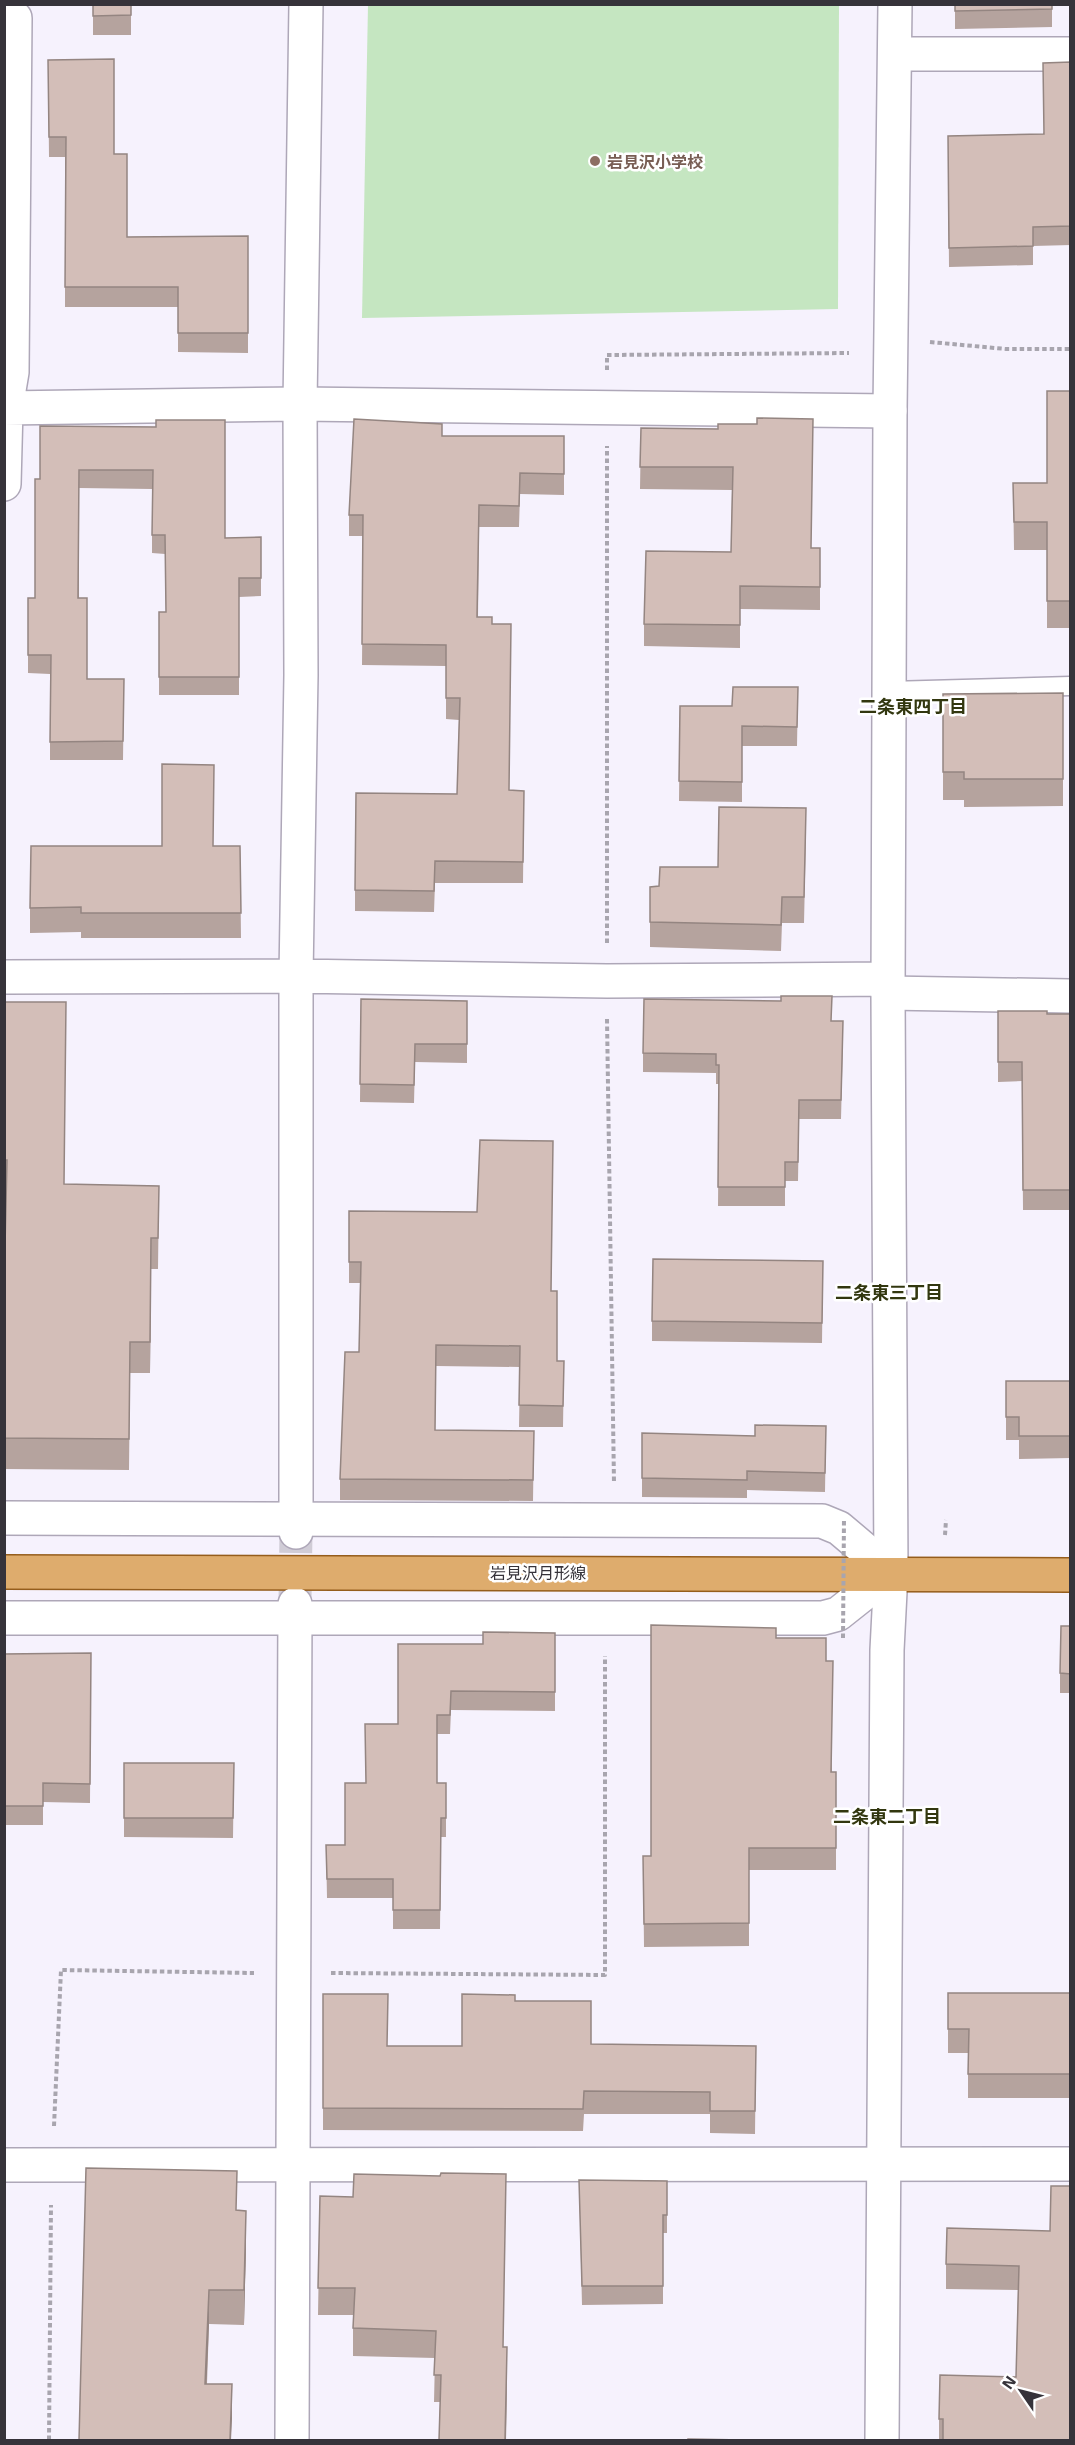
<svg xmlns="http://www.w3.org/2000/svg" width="1075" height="2445" viewBox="0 0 1075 2445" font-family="'Exo 2','Noto Sans JP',sans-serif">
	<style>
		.green { fill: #c5e6c1 }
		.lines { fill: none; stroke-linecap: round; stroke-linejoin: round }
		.secondary-tunnel { stroke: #d0ccd6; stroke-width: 33; stroke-dasharray: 33 16; stroke-linecap: butt }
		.lane-casing { stroke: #aea7b8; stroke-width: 21 }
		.street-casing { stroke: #aea7b8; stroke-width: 36 }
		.secondary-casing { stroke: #aea7b8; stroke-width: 36 }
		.primary-casing { stroke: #955d1c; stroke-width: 36 }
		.path { stroke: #a8a5ae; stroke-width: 4; stroke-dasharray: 4.5 3; stroke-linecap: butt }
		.lane { stroke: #fff; stroke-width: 18 }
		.street { stroke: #fff; stroke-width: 33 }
		.secondary { stroke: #fff; stroke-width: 33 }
		.primary { stroke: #deac6d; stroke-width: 33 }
		.path-bridge { stroke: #a8a5ae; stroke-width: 4; stroke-dasharray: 4.5 3; stroke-linecap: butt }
		.wall { fill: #b5a39e }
		.shaded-wall { fill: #948581 }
		.building { fill: #d3beb8; stroke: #948581; stroke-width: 1.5 }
		.education-dot { fill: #8d6e63; stroke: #fff; stroke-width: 2 }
		.labels { text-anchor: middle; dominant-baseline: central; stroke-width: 5; stroke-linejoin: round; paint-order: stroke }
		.education-label { font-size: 16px; font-weight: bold; fill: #785e54; stroke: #fff; text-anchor: start }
		.street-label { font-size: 16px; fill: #36333a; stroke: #fff }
		.neighbourhood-label { font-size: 18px; font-weight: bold; fill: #32370f; stroke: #fff }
	</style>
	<rect width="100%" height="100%" fill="#f6f2fd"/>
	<path class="green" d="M 368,5 L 839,5 L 838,309 L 362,318 Z"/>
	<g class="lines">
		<path class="secondary-tunnel" d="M 295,1602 L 296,1532"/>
		<g class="lane-casing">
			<path id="lane" d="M 889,691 L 1070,686"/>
		</g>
		<g class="street-casing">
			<path id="street" d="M 4,8 L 15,18 L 12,372 L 6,408 L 4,484
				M 895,54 L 1070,54
				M 4,408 L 300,404 L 890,411
				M 888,993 L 1070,996
				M 4,1518 L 822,1521 L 839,1528 L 891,1572 L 838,1614 L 823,1618 L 4,1618
				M 4,2165 L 1070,2164"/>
		</g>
		<g class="secondary-casing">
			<path id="secondary" d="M 4,977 L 296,976 L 607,981 L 888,979
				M 296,1532 L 296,976 L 301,675 L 300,404 L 306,4
				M 292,2440 L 295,1604
				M 882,2440 L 887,1650 L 891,1572 L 888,993 L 890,411 L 895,4"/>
		</g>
		<g class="primary-casing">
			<path id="primary" d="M 4,1572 L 1070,1575"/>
		</g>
		<path class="path" d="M 930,342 L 1006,349 L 1070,349
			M 607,370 L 607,355 L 849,353
			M 607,943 L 607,446
			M 607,1019 L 614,1483
			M 945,1535 L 946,1520
			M 331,1973 L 605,1975 L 605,1656
			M 54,2126 L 61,1970 L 254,1973
			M 49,2440 L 51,2205"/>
		<use href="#lane" class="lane"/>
		<use href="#street" class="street"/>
		<use href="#secondary" class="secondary"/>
		<use href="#primary" class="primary"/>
		<path class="path-bridge" d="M 843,1638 L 844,1518"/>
	</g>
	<path class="wall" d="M 93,4 L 131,4 L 131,35 L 93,35 Z
		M 955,4 L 1052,4 L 1052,27 L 955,29 Z
		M 48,60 L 114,154 L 127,237 L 248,236 L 248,353 L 178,352 L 178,307 L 65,307 L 65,157 L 49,157 Z
		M 1071,62 L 1071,245 L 1033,246 L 1033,265 L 949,267 L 948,136 L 1043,134 Z
		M 1071,391 L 1071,628 L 1047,628 L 1047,550 L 1014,550 L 1013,483 L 1047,483 Z
		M 156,427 L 225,538 L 261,537 L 261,596 L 239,597 L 239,695 L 159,695 L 159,612 L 166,612 L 165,554 L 152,553 L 152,489 L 79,488 L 79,598 L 87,679 L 124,679 L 123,760 L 50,760 L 50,674 L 28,673 L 28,598 L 35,598 L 40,479 Z
		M 641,428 L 718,429 L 811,548 L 820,548 L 820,610 L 740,609 L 740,648 L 644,646 L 644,624 L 731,552 L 732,490 L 640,489 Z
		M 442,436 L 564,436 L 564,495 L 520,494 L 519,527 L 479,527 L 478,617 L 492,624 L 509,790 L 524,791 L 523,883 L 435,883 L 434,912 L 355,911 L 355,890 L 457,794 L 459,720 L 446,719 L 446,666 L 362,665 L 363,536 L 349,536 L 349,515 Z
		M 798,687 L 797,746 L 742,746 L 742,802 L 679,801 L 680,706 L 732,706 Z
		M 1063,693 L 1063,806 L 964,807 L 964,800 L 943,800 L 943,694 Z
		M 806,834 L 804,923 L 782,923 L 781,951 L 650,947 L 650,887 L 659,886 L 718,867 Z
		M 214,846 L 240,846 L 241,938 L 81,938 L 81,932 L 30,933 L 30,908 Z
		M 361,999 L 467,1001 L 467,1063 L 415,1062 L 414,1103 L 360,1102 Z
		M 4,1002 L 64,1184 L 159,1186 L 158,1269 L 151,1269 L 150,1373 L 130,1373 L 129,1470 L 4,1469 L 4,1290 L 6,1190 L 4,1190 Z
		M 998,1011 L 1047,1014 L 1071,1014 L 1071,1210 L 1023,1210 L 1022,1081 L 998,1082 Z
		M 832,1021 L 843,1040 L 841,1119 L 799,1119 L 798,1181 L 785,1181 L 785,1206 L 718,1206 L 719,1084 L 716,1084 L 716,1073 L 643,1072 L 643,1053 Z
		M 349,1211 L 551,1291 L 557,1361 L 564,1361 L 563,1427 L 519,1427 L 520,1367 L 436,1366 L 435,1430 L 534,1431 L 533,1501 L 340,1500 L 340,1479 L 359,1352 L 360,1283 L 349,1283 Z
		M 823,1261 L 822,1343 L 652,1341 L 652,1321 Z
		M 1006,1381 L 1071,1381 L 1071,1458 L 1019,1459 L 1019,1440 L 1006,1440 Z
		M 826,1426 L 825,1492 L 747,1490 L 747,1498 L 642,1497 L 642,1433 L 755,1436 Z
		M 1071,1626 L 1071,1693 L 1060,1693 L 1060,1673 Z
		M 555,1633 L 555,1711 L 451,1710 L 450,1734 L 437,1734 L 437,1783 L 446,1783 L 446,1837 L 441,1837 L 440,1929 L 393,1929 L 393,1898 L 327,1898 L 326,1845 L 345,1845 L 366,1783 L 398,1724 L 483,1644 Z
		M 776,1638 L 826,1661 L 832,1772 L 836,1772 L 836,1870 L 749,1870 L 749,1946 L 644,1947 L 643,1856 L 651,1856 Z
		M 91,1653 L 90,1803 L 43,1802 L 43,1825 L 4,1825 L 4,1654 Z
		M 124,1763 L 234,1763 L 233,1838 L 124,1837 Z
		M 948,1993 L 1071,1993 L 1071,2098 L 968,2098 L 968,2053 L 948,2053 Z
		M 323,1994 L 388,2046 L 462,2046 L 515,2001 L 591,2044 L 756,2046 L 755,2134 L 710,2133 L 710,2114 L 584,2114 L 583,2131 L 323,2130 Z
		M 579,2180 L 667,2181 L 667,2233 L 663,2233 L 663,2304 L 582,2305 Z
		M 320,2196 L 504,2347 L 507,2375 L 506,2440 L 439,2440 L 440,2402 L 434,2402 L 435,2358 L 353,2356 L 353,2315 L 318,2315 Z
		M 237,2210 L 246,2245 L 244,2325 L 209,2324 L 207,2384 L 232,2419 L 79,2440 Z
		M 1050,2231 L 1071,2440 L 939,2440 L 939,2419 L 1016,2377 L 1018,2290 L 946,2289 L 946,2264 Z"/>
	<path class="shaded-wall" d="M 151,1238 L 151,1269 L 150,1373 L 150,1342 Z
		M 246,2211 L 246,2245 L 244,2325 L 244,2290 Z
		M 209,2290 L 209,2324 L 205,2418 L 205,2384 Z
		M 507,2347 L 506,2440 L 505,2440 Z
		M 232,2384 L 232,2419 L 231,2440 L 230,2440 Z"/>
	<path class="building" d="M 93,4 L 131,4 L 131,15 L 93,16 Z
		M 955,4 L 1052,4 L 1052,9 L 955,11 Z
		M 114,59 L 114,154 L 127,154 L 127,237 L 248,236 L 248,333 L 178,333 L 178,287 L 65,287 L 66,137 L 49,137 L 48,60 Z
		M 1071,62 L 1071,226 L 1033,227 L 1033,246 L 949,248 L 948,136 L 1044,134 L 1043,63 Z
		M 1047,391 L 1071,391 L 1071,601 L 1047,601 L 1047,522 L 1014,522 L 1013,483 L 1047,483 Z
		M 757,418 L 813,419 L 811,548 L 820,548 L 820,587 L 740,586 L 740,625 L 644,624 L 646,551 L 731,552 L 733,467 L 640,467 L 641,428 L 718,429 L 718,424 L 757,424 Z
		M 354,419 L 442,424 L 442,436 L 564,436 L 564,474 L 520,473 L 519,506 L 479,505 L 477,617 L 492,617 L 492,624 L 511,624 L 509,790 L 524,791 L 523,862 L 435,861 L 434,891 L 355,890 L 356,793 L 457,794 L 460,698 L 446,698 L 446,645 L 362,644 L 363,515 L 349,515 Z
		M 156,420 L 225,420 L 225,538 L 261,537 L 261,578 L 239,578 L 239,677 L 159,677 L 159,612 L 166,612 L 165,535 L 152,535 L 153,470 L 79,470 L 78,598 L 87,598 L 87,679 L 124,679 L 123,741 L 50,742 L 51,655 L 28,655 L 28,598 L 35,598 L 35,479 L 40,479 L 40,426 L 156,427 Z
		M 733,687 L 798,687 L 797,727 L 742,726 L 742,782 L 679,781 L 680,706 L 732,706 Z
		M 1063,693 L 1063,779 L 964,779 L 964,772 L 943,772 L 943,694 Z
		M 162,764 L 214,765 L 213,846 L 240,846 L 241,913 L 81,913 L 81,907 L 30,908 L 31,846 L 162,846 Z
		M 719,807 L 806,808 L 804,897 L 782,897 L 781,925 L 650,922 L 650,887 L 659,886 L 660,867 L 718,867 Z
		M 781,996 L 832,996 L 831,1021 L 843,1021 L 841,1100 L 799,1100 L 798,1162 L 785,1162 L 785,1187 L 718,1187 L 719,1065 L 716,1065 L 716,1054 L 643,1053 L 644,999 L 781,1001 Z
		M 361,999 L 467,1001 L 467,1044 L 415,1044 L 414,1085 L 360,1084 Z
		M 4,1002 L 66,1002 L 64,1184 L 159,1186 L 158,1238 L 151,1238 L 150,1342 L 130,1342 L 129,1439 L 4,1438 L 4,1290 L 7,1160 L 4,1160 Z
		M 998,1011 L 1047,1011 L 1047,1014 L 1071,1014 L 1071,1190 L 1023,1190 L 1022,1062 L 998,1062 Z
		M 480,1140 L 553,1141 L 551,1291 L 557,1291 L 557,1361 L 564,1361 L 563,1406 L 519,1405 L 520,1346 L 436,1345 L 435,1430 L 534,1431 L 533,1480 L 340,1479 L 345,1352 L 359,1352 L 361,1262 L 349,1262 L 349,1211 L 477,1212 Z
		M 653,1259 L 823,1261 L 822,1323 L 652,1321 Z
		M 1006,1381 L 1071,1381 L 1071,1436 L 1019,1436 L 1019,1417 L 1006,1417 Z
		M 755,1425 L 826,1426 L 825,1473 L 747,1471 L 747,1480 L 642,1478 L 642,1433 L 755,1436 Z
		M 651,1625 L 776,1628 L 776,1638 L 826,1638 L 826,1661 L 833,1661 L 831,1772 L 836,1772 L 836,1848 L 749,1848 L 749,1923 L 644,1924 L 643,1856 L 651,1856 Z
		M 1061,1626 L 1071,1626 L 1071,1674 L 1060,1673 Z
		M 483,1632 L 555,1633 L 555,1692 L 451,1691 L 450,1715 L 437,1715 L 437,1783 L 446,1783 L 446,1818 L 441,1818 L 440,1910 L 393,1910 L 393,1879 L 327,1879 L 326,1845 L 345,1845 L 345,1783 L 366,1783 L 365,1724 L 398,1724 L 398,1644 L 483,1644 Z
		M 91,1653 L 90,1784 L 43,1783 L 43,1806 L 4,1806 L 4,1654 Z
		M 124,1763 L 234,1763 L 233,1818 L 124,1818 Z
		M 948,1993 L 1071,1993 L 1071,2074 L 968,2074 L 969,2029 L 948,2029 Z
		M 323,1994 L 388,1994 L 387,2046 L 462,2046 L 462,1994 L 515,1995 L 515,2001 L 591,2001 L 591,2044 L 756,2046 L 755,2111 L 710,2111 L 710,2092 L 584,2091 L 583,2109 L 323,2108 Z
		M 86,2168 L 237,2171 L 236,2210 L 246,2211 L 244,2290 L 209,2290 L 205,2384 L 232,2384 L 230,2440 L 79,2440 Z
		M 441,2173 L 506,2174 L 503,2347 L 507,2347 L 505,2440 L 439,2440 L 441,2375 L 434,2375 L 436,2331 L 353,2328 L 355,2288 L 318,2288 L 320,2196 L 353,2197 L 354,2174 L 440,2176 Z
		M 579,2180 L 667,2181 L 667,2215 L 663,2215 L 663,2286 L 582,2286 Z
		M 1051,2186 L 1071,2186 L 1071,2440 L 943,2440 L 943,2419 L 939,2419 L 940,2375 L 1016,2377 L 1019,2266 L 946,2264 L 947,2228 L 1050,2231 Z
		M 688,2439 L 744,2440 L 688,2440 Z"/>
	<circle class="education-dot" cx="595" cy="161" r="6"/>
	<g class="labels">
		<g class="education-label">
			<text x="607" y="161">岩見沢小学校</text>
		</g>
		<g class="street-label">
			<text x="538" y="1572">岩見沢月形線</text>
		</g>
		<g class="neighbourhood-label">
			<text x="913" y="706">二条東四丁目</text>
			<text x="889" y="1292">二条東三丁目</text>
			<text x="887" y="1816">二条東二丁目</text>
		</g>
	</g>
	<rect width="1075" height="2445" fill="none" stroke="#36333a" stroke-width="12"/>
	<g transform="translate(1021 2391) rotate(305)" stroke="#ffffff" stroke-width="4.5" paint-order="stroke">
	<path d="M0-4.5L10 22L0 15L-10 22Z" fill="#36333a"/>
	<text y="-9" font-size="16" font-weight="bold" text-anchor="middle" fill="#36333a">N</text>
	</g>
</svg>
